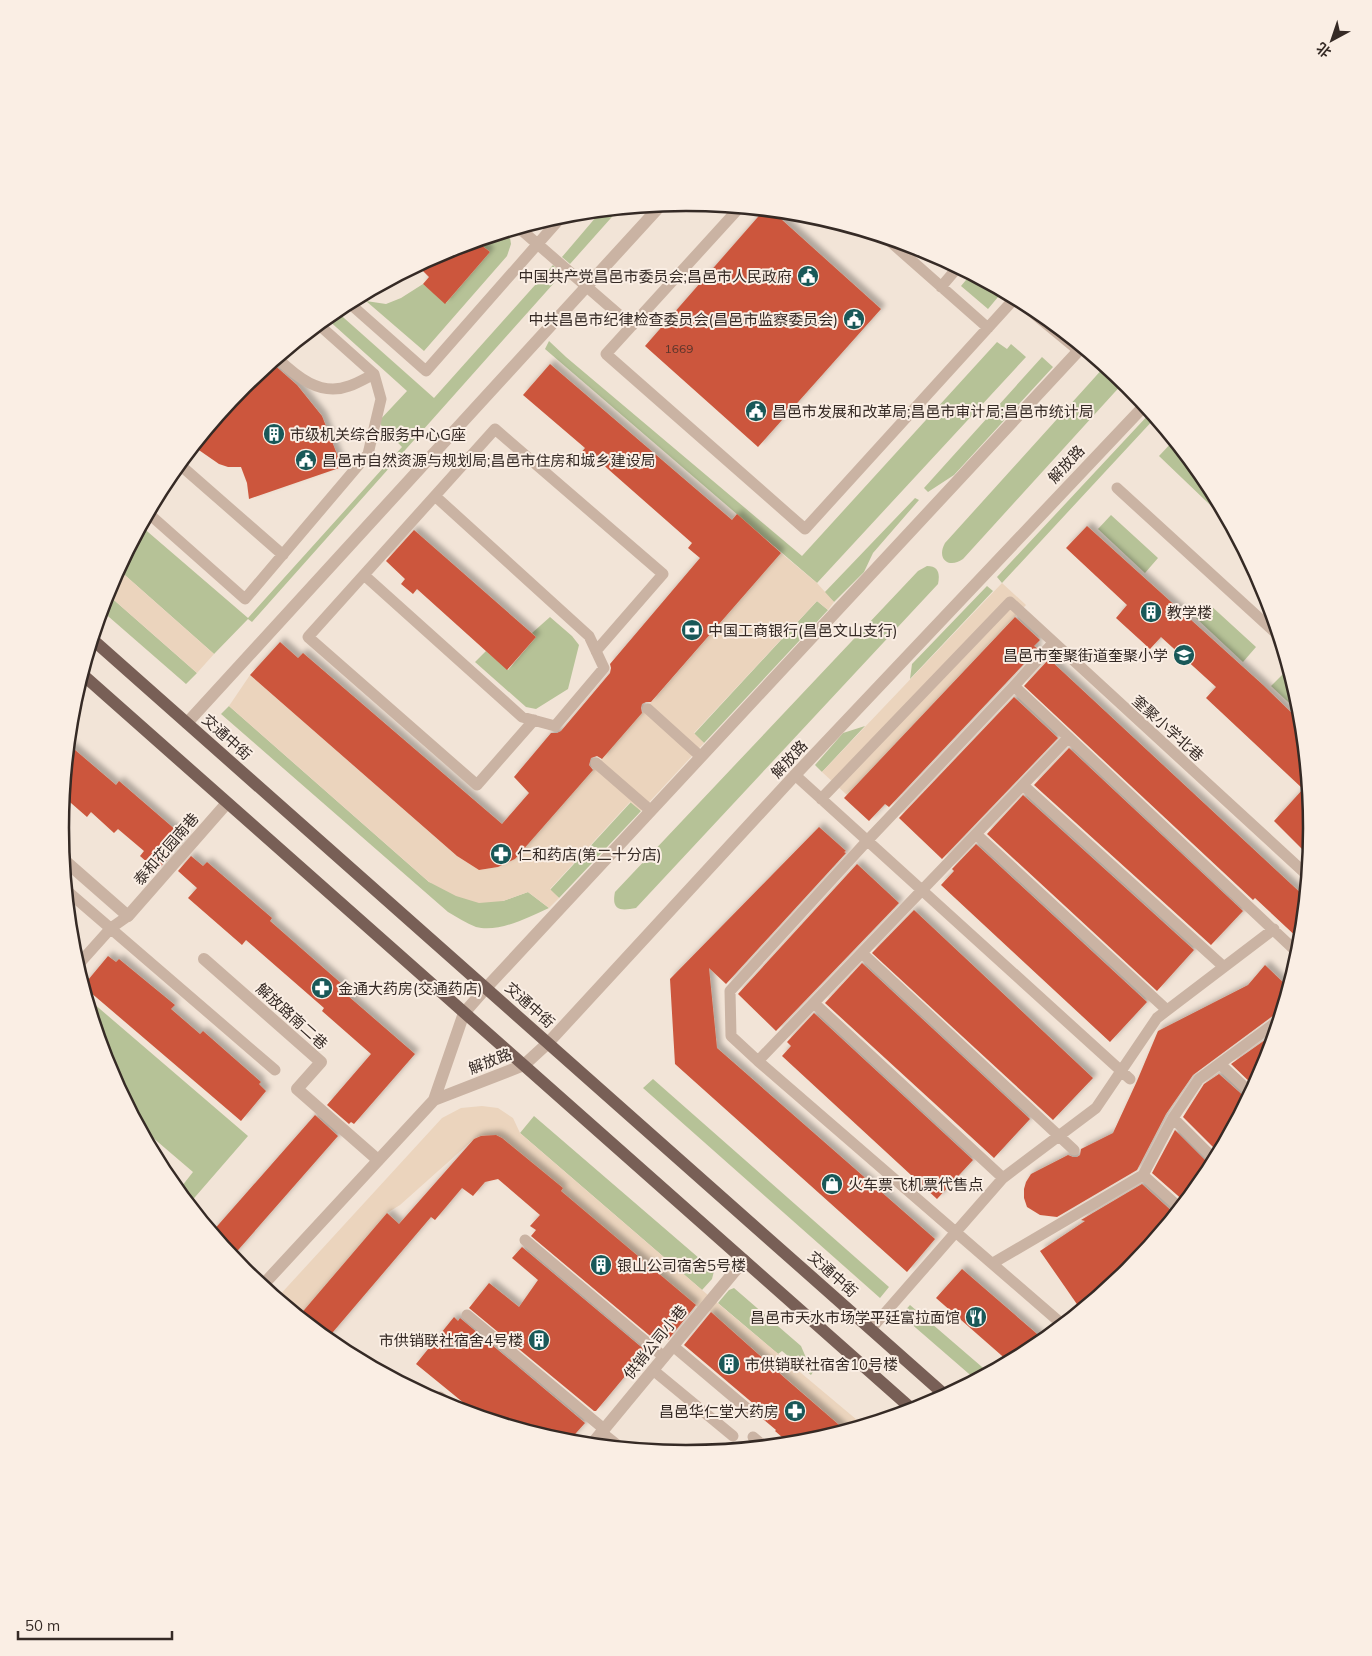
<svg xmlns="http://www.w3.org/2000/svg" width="1372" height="1656" viewBox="0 0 1372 1656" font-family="Mulish,'Noto Sans SC',sans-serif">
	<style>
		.green { fill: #b6c297 }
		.plaza { fill: #ebd4bd }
		.building { fill: #cc573c; filter: url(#shadow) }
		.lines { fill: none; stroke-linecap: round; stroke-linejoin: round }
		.service { stroke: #cab3a3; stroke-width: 11 }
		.minor { stroke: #cab3a3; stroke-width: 12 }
		.tertiary { stroke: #cab3a3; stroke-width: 12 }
		.primary { stroke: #785f56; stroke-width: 12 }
		.labels { text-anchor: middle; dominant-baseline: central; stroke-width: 4; stroke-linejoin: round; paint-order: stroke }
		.number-label { font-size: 12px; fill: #5b352b }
		.poi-label { font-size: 15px; fill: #352a25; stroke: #faeee4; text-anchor: start }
		.street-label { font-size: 15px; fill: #352a25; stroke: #faeee4 }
		.rim { fill: none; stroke: #352a25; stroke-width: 2.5 }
	</style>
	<defs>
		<filter id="shadow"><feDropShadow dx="4.5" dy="-4.5" stdDeviation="2.5" flood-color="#0004"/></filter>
	</defs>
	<rect width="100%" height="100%" fill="#f2e4d7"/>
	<path class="green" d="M 619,209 L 570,264 L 562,257 L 602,210 Z
		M 509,231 L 511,244 L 507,256 L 424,351 L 366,301 L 386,304 L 401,298 L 423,284 L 446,303 L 490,252 L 476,241 Z
		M 553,265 L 562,274 L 252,622 L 248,619 L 214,654 L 118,569 L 141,526 L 248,618 L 402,447 L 378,422 L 407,391 L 326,318 L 335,310 L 434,398 Z
		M 971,274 L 1003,291 L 988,309 L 961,286 Z
		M 549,341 L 566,357 L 802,556 L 997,342 L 1007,349 L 1011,344 L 1026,357 L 817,583 L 545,349 Z
		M 1042,357 L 1053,367 L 954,475 L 928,492 L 924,488 Z
		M 1105,366 L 1124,382 L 963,559 C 949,569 936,559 945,543 Z
		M 1151,412 L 1155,418 L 1002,583 L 997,577 Z
		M 1174,440 L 1207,480 L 1230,524 L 1159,456 Z
		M 915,498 L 919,500 L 873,553 L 864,572 L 834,602 L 824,593 Z
		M 1111,515 L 1158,558 L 1145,573 L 1098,529 Z
		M 927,566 C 939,566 940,574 938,584 L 636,908 C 621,911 611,911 615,892 L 918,571 Z
		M 987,586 L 993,591 L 910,679 L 912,664 Z
		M 106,593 L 197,673 L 186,684 L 101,610 Z
		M 817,601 L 828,610 L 704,743 L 694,734 Z
		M 1209,604 L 1256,647 L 1243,662 L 1196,618 Z
		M 550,617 L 572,636 L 579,645 L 568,689 L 536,709 L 526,707 L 475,662 L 486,651 L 508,670 L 536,637 L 532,633 Z
		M 1285,672 L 1292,679 L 1301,714 L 1271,686 Z
		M 229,706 L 429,882 L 503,901 L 528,892 L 549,908 C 529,917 499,933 476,927 C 466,923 457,917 448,912 L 221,714 Z
		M 865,726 L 822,772 L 815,765 L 843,733 Z
		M 631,802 L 641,811 L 559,898 L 550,890 Z
		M 86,997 L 248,1136 L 189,1204 L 178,1191 L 193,1172 L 138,1125 L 108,1067 Z
		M 653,1079 L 889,1287 L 880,1298 L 643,1088 Z
		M 534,1116 L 714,1271 L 712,1279 L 702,1290 L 520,1133 Z
		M 734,1288 L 801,1346 L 807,1360 L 815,1369 L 811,1375 L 782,1351 L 778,1354 L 718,1303 L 729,1290 Z
		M 910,1305 L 989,1373 L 976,1380 L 901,1315 Z"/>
	<path class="plaza" d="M 781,553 L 817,583 L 834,602 L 828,610 L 817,601 L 694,733 L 704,743 L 641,811 L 630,802 L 550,889 L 559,898 L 549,908 L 528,892 L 503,901 L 479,903 L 456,896 L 429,882 L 229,706 L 250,675 L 457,856 L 479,870 L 498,867 L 515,859 Z
		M 118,569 L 214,654 L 197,673 L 106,593 Z
		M 1002,583 L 1026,605 L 847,795 L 822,772 Z
		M 482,1106 L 498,1108 L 513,1118 L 520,1133 L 702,1290 L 863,1425 L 846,1431 L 710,1311 L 706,1314 L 561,1191 L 563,1188 L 502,1138 L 496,1135 L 474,1139 L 400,1205 L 387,1213 L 299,1316 L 277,1298 L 442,1118 L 461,1108 Z"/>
	<path class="building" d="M 764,210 L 771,210 L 881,309 L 758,447 L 645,346 Z
		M 476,241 L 490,252 L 445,304 L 423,284 L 429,277 L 417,265 L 447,250 Z
		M 271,362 L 297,385 L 322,416 L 342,467 L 249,499 L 247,483 L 241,467 L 228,467 L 219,464 L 193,446 L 244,385 Z
		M 550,364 L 732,520 L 737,514 L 781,553 L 651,702 L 646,702 L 642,704 L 641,708 L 642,713 L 602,759 L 597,756 L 591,758 L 589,765 L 593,770 L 515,859 L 498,867 L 479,870 L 457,856 L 250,675 L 280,642 L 298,658 L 303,653 L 502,824 L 529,793 L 514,777 L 551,733 L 557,733 L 561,731 L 610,673 L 611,668 L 610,664 L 700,558 L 688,548 L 692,543 L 600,462 L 594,468 L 579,455 L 585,448 L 523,395 Z
		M 1087,526 L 1263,685 L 1302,723 L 1312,828 L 1309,856 L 1274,821 L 1303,789 L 1206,698 L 1216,687 L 1161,637 L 1150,649 L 1116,618 L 1127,605 L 1066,548 Z
		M 414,530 L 536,637 L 507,670 L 417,589 L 413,594 L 401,584 L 405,579 L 386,561 Z
		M 1015,617 L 1040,640 L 1034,646 L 1038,649 L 889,807 L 885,804 L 869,821 L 844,798 Z
		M 1049,659 L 1305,897 L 1301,941 L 1255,898 L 1253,900 L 1024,686 Z
		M 1014,697 L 1058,738 L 942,859 L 899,818 Z
		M 68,744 L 116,785 L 119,781 L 185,838 L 157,871 L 140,856 L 144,851 L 118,829 L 114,833 L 91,812 L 87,817 L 63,796 Z
		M 1069,748 L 1243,911 L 1211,945 L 1034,785 Z
		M 1023,795 L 1194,950 L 1157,991 L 987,834 Z
		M 819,827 L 846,851 L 844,852 L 846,853 L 726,984 L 709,968 L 717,1048 L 935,1239 L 907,1272 L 675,1064 L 670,979 Z
		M 976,844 L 1147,1002 L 1110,1042 L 941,885 L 954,871 L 952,869 Z
		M 191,856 L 203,866 L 207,862 L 272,918 L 270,921 L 343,985 L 340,989 L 415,1054 L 354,1124 L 351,1122 L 349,1124 L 327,1105 L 371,1054 L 322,1011 L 324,1008 L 246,940 L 242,945 L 188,898 L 197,888 L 178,871 Z
		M 857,864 L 899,903 L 776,1031 L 738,994 Z
		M 914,910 L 1093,1078 L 1053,1120 L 872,953 Z
		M 108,956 L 116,962 L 119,959 L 175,1005 L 171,1009 L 200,1034 L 203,1031 L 261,1082 L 259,1084 L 266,1091 L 241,1121 L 83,986 Z
		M 862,963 L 1030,1119 L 994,1158 L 825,1003 Z
		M 1265,965 L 1289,988 L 1281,1014 L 1274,1015 L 1193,1075 L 1166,1114 L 1137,1170 L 1057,1217 L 1040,1215 L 1027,1207 L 1024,1198 L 1024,1189 L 1026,1182 L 1031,1174 L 1068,1155 L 1073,1157 L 1077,1157 L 1080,1155 L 1081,1149 L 1113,1133 L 1137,1081 L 1158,1031 L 1248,985 Z
		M 814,1013 L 973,1160 L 937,1199 L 782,1056 L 791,1046 L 787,1042 Z
		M 1275,1033 L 1264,1068 L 1254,1086 L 1231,1064 Z
		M 1219,1074 L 1247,1099 L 1219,1153 L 1183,1117 L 1204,1084 Z
		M 315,1115 L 338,1136 L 232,1257 L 212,1232 Z
		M 1175,1130 L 1211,1166 L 1206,1176 L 1185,1202 L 1152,1173 Z
		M 496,1135 L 502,1138 L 563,1188 L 561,1191 L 696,1305 L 668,1340 L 660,1334 L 655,1340 L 531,1236 L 536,1230 L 530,1226 L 540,1215 L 498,1179 L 485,1182 L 473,1196 L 462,1188 L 435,1220 L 431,1217 L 327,1339 L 299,1316 L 387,1213 L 399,1224 L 474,1139 L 481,1136 Z
		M 1142,1184 L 1175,1214 L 1128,1271 L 1081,1310 L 1040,1251 L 1085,1221 L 1081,1220 Z
		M 522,1247 L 646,1351 L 596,1411 L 594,1411 L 469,1308 L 489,1283 L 519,1307 L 538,1280 L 512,1258 Z
		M 962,1269 L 1044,1340 L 1034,1349 L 1009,1362 L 936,1298 Z
		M 711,1312 L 786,1379 L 846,1431 L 808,1442 L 790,1444 L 775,1431 L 776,1430 L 757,1414 L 757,1409 L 755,1405 L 684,1345 Z
		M 454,1317 L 458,1321 L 460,1318 L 585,1423 L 568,1442 L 481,1417 L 416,1364 Z"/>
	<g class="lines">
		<path class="service" d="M 740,207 L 606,354 L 805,529 L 1015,298
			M 519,228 L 632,326
			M 885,237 L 988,328
			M 941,287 L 958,267
			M 1015,298 L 1078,350
			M 348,302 L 426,371 L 564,214
			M 277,358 C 296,376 320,397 349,386 C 358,383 366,378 374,374
			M 179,464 L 283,555
			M 1117,488 L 1279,636
			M 148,513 L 245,599 L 368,454 L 381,399 L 374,374 L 318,324
			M 364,575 L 522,717 L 555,726 L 604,668 L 589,636 L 435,496
			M 1014,686 L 1053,643
			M 648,709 L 700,756
			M 534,720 L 477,785 L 308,637 L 495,429 L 663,574 L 596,651
			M 596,763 L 650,810
			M 795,775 L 1130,1079
			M 1023,785 L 1224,967
			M 821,799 L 1010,602 L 1307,875
			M 976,834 L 1167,1010
			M 66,890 L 275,1070
			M 862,953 L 1074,1150
			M 77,966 L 111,928 L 128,916
			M 814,1003 L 1003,1178
			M 758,1061 L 1068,738
			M 1220,1064 L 1251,1093
			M 1173,1118 L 1215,1160
			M 1143,1175 L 1180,1208
			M 525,1240 L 664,1357
			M 993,1263 L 1143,1175 L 1173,1118 L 1199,1079 L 1278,1021
			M 467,1315 L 604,1429
			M 1063,1325 L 758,1061 L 731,1036 L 730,991 L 867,841 L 1014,686 L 1299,954
			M 871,1329 L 1003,1178 L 1096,1108 L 1157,1018 L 1274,929
			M 673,1346 L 750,1411
			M 653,1370 L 733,1436
			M 440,1397 L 455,1409
			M 601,1432 L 620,1447
			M 753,1437 L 764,1446"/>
		<path class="minor" d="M 187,723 L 662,204
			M 63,859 L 128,916 L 227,803
			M 204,959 L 321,1062 L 297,1089 L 378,1160
			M 591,1445 L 744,1260"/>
		<path class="tertiary" d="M 434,1100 L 524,1065 L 548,1043 L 795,775 L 1145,405
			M 262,1286 L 434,1100 L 464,1013 L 486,988 L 1082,347"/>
		<path class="primary" d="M 92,639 L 946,1396
			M 82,674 L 913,1410"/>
	</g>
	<defs>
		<g id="civic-disc" transform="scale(1.125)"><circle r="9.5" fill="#195858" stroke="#faeee4"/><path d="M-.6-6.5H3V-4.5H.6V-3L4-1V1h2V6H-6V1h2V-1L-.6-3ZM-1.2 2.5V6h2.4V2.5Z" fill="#fff"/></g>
		<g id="building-disc" transform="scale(1.125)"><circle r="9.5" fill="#195858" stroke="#faeee4"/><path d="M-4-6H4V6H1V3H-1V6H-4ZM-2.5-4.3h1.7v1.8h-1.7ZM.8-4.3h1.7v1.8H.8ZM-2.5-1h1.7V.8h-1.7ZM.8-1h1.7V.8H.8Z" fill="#fff"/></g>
		<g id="bank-disc" transform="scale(1.125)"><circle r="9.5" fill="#195858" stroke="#faeee4"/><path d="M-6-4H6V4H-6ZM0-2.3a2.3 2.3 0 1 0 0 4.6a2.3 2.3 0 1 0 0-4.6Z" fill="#fff"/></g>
		<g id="school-disc" transform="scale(1.125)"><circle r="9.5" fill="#195858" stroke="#faeee4"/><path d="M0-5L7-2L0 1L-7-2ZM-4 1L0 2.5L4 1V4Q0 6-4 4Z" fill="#fff"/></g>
		<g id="pharmacy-disc" transform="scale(1.125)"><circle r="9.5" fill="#195858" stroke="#faeee4"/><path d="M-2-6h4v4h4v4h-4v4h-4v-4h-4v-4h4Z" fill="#fff"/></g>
		<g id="shop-disc" transform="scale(1.125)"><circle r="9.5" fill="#195858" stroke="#faeee4"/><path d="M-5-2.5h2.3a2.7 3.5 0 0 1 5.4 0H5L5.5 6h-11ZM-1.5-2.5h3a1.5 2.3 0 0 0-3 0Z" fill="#fff"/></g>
		<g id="restaurant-disc" transform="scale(1.125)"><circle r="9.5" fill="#195858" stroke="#faeee4"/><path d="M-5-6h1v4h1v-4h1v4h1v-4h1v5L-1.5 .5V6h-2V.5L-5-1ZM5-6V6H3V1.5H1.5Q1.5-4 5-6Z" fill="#fff"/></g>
	</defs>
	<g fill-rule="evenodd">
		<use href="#civic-disc" x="808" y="276"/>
		<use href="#civic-disc" x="854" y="319"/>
		<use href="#civic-disc" x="756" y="411"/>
		<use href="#building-disc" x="274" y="434"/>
		<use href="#civic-disc" x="306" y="460"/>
		<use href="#building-disc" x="1151" y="612"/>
		<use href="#bank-disc" x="692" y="630"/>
		<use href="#school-disc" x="1184" y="655"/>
		<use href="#pharmacy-disc" x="501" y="854"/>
		<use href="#pharmacy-disc" x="322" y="988"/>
		<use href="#shop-disc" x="832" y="1184"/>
		<use href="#building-disc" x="601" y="1265"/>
		<use href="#restaurant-disc" x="976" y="1317"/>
		<use href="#building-disc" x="539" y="1340"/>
		<use href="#building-disc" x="729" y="1364"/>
		<use href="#pharmacy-disc" x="795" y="1411"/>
	</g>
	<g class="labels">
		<g class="number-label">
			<text x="679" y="348">1669</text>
		</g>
		<g class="poi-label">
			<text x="792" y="276" text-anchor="end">中国共产党昌邑市委员会;昌邑市人民政府</text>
			<text x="838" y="319" text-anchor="end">中共昌邑市纪律检查委员会(昌邑市监察委员会)</text>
			<text x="772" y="411">昌邑市发展和改革局;昌邑市审计局;昌邑市统计局</text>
			<text x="290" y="434">市级机关综合服务中心G座</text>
			<text x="322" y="460">昌邑市自然资源与规划局;昌邑市住房和城乡建设局</text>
			<text x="1167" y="612">教学楼</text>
			<text x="708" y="630">中国工商银行(昌邑文山支行)</text>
			<text x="1168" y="655" text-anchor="end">昌邑市奎聚街道奎聚小学</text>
			<text x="517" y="854">仁和药店(第二十分店)</text>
			<text x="338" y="988">金通大药房(交通药店)</text>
			<text x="848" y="1184">火车票飞机票代售点</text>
			<text x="617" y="1265">银山公司宿舍5号楼</text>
			<text x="960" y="1317" text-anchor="end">昌邑市天水市场学平廷富拉面馆</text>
			<text x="523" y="1340" text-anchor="end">市供销联社宿舍4号楼</text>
			<text x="745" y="1364">市供销联社宿舍10号楼</text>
			<text x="779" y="1411" text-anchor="end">昌邑华仁堂大药房</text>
		</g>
		<g class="street-label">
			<text transform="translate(1066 464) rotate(-47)">解放路</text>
			<text transform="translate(1168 728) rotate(42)">奎聚小学北巷</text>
			<text transform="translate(227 737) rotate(42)">交通中街</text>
			<text transform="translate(789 759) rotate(-47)">解放路</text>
			<text transform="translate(166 849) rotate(-49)">泰和花园南巷</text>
			<text transform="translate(530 1005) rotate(42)">交通中街</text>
			<text transform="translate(292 1016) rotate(42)">解放路南二巷</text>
			<text transform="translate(490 1061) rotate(-21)">解放路</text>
			<text transform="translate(833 1274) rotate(42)">交通中街</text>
			<text transform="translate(655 1342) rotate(-51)">供销公司小巷</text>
		</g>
	</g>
	<path d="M0 0H1372V1656H0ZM69 828a617 617 0 1 1 1234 0a617 617 0 1 1-1234 0Z" fill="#faeee4" fill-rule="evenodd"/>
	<path class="rim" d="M69 828a617 617 0 1 1 1234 0a617 617 0 1 1-1234 0Z"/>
	<g transform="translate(1332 40) rotate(220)" stroke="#faeee4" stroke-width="4" paint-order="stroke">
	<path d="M0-4L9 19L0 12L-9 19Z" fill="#352a25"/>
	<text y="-8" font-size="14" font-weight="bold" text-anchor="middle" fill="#352a25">北</text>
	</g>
	<path d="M18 1631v8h154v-8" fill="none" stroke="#352a25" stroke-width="2.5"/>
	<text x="25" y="1631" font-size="15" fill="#352a25" stroke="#faeee4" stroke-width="4" paint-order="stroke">50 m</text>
</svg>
